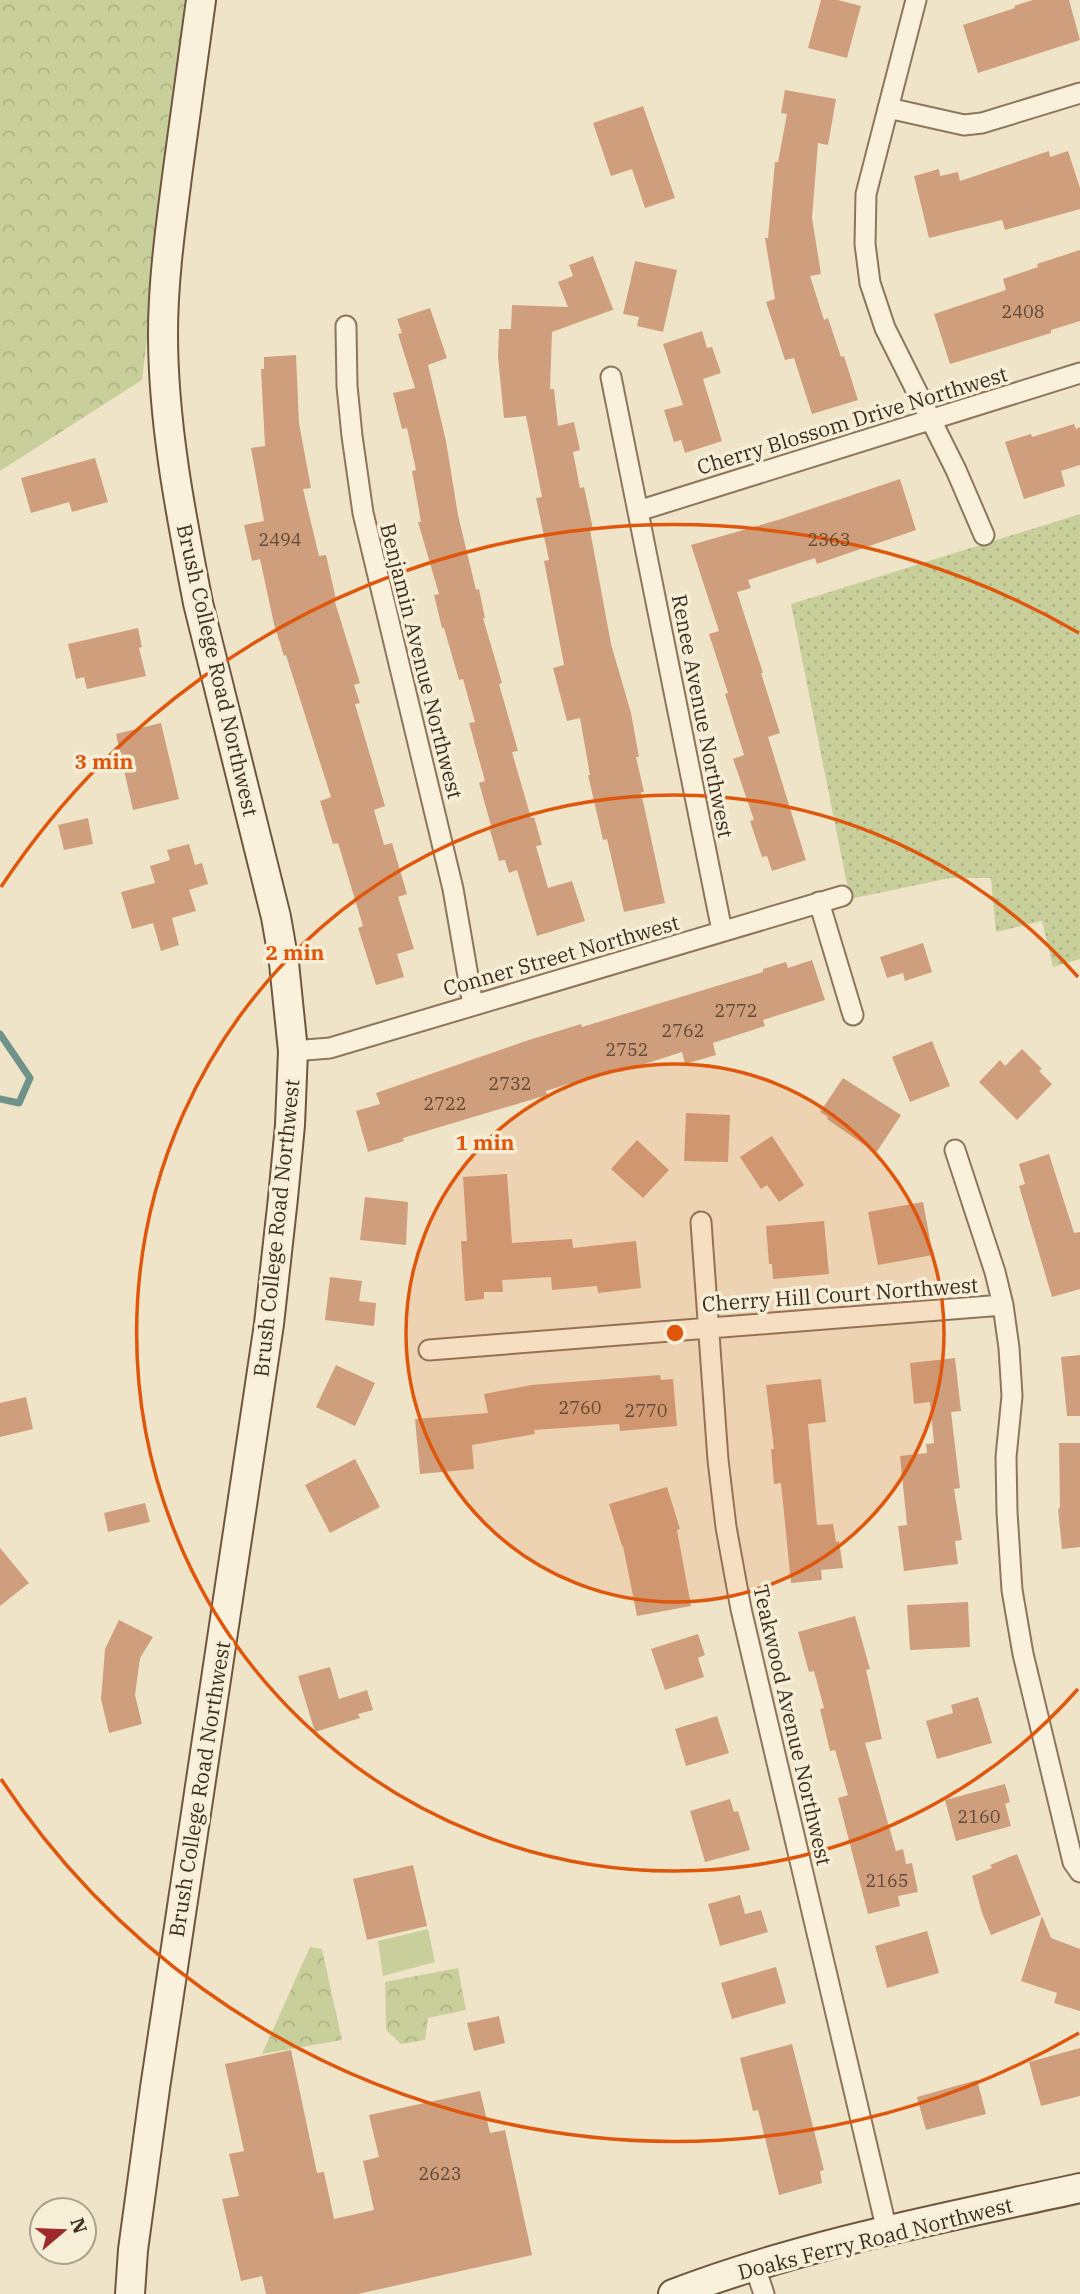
<svg xmlns="http://www.w3.org/2000/svg" width="1080" height="2294" viewBox="0 0 1080 2294" font-family="'IBM Plex Serif',serif">
	<style>
		.grass { fill: url(#grass-dots) }
		.forest { fill: url(#forest-crowns) }
		.pitch { fill: #c9cf9b }
		.lines { fill: none; stroke-linecap: round; stroke-linejoin: round }
		.stream { stroke: #6f938a; stroke-width: 7 }
		.building { fill: #cf9f7d }
		.street-casing { stroke: #8d765c; stroke-width: 23 }
		.secondary-casing { stroke: #6f573f; stroke-width: 32 }
		.street { stroke: #faf1dc; stroke-width: 19 }
		.secondary { stroke: #faf1dc; stroke-width: 28 }
		.ring { fill: none; stroke: #df570d; stroke-width: 3.5 }
		.labels { text-anchor: middle; dominant-baseline: central; stroke-width: 7; stroke-linejoin: round; paint-order: stroke }
		.number-label { font-size: 18px; fill: #624a37 }
		.street-label { font-size: 21px; fill: #3d2e20; stroke: #f7eed8 }
		.centre { fill: #df570d; stroke: #f7eed8; stroke-width: 3.5 }
		.ring-label { font-size: 21px; text-anchor: middle; font-weight: bold; fill: #df570d; stroke: #f7eed8; stroke-width: 7; stroke-linejoin: round; paint-order: stroke }
	</style>
	<defs>
		<pattern id="grass-dots" width="8" height="8" patternUnits="userSpaceOnUse" patternTransform="scale(1.75)"><rect width="8" height="8" fill="#c9cf9b"/><path d="M2 2h.1M6 6h.1" fill="none" stroke="#aeb285" stroke-width="1.8" stroke-linecap="round"/></pattern>
		<pattern id="forest-crowns" width="20" height="18" patternUnits="userSpaceOnUse" patternTransform="scale(1.75)"><rect width="20" height="18" fill="#c9cf9b"/><path d="M2 6a3 3 0 1 1 6 0M12 15a3 3 0 1 1 6 0" fill="none" stroke="#aeb285"/></pattern>
	</defs>
	<rect width="100%" height="100%" fill="#f0e4c8"/>
	<path class="grass" d="M 1080,514 L 1080,959 L 1053,967 L 1042,921 L 996,932 L 991,878 L 950,878 L 850,899 L 791,604 Z"/>
	<path class="forest" d="M 0,0 L 189,0 L 142,380 L 0,471 Z
		M 310,1947 L 322,1949 L 342,2040 L 262,2054 Z
		M 458,1968 L 466,2010 L 428,2018 L 425,2040 L 401,2044 L 386,2030 L 385,1982 Z"/>
	<path class="pitch" d="M 428,1929 L 435,1962 L 383,1976 L 378,1941 Z"/>
	<g class="lines">
		<path class="stream" d="M 0,1034 L 30,1078 L 19,1103 L 0,1099"/>
	</g>
	<path class="building" d="M 821,0 L 838,0 L 861,6 L 847,58 L 808,48 Z
		M 1033,0 L 1069,0 L 1080,40 L 978,73 L 963,25 L 1015,8 L 1014,6 Z
		M 785,90 L 836,99 L 828,145 L 818,143 L 812,218 L 821,274 L 810,276 L 824,320 L 828,318 L 841,357 L 844,356 L 858,400 L 812,414 L 794,358 L 785,360 L 766,302 L 775,299 L 765,238 L 768,238 L 775,162 L 778,162 L 787,114 L 781,113 Z
		M 643,106 L 675,198 L 645,208 L 632,169 L 611,176 L 593,123 Z
		M 1049,151 L 1050,157 L 1068,151 L 1080,188 L 1080,209 L 1005,230 L 1002,220 L 929,238 L 914,176 L 939,169 L 940,176 L 958,172 L 960,181 Z
		M 1080,250 L 1080,321 L 1051,330 L 1051,333 L 950,364 L 934,314 L 1006,290 L 1003,279 L 1038,267 L 1037,264 Z
		M 593,256 L 613,309 L 615,309 L 552,332 L 550,389 L 554,389 L 558,426 L 574,422 L 580,450 L 573,452 L 580,488 L 584,487 L 593,529 L 590,530 L 611,644 L 631,713 L 639,757 L 636,757 L 644,792 L 641,792 L 665,903 L 624,912 L 607,839 L 603,840 L 588,775 L 590,775 L 580,718 L 567,721 L 553,668 L 564,665 L 544,561 L 549,560 L 536,498 L 542,497 L 526,416 L 504,418 L 498,357 L 499,329 L 511,329 L 512,305 L 568,307 L 558,282 L 573,276 L 569,265 Z
		M 635,261 L 677,270 L 663,332 L 637,326 L 639,317 L 623,314 Z
		M 430,308 L 447,358 L 428,365 L 446,441 L 458,515 L 476,590 L 479,589 L 485,618 L 483,618 L 502,683 L 499,684 L 518,751 L 512,752 L 531,818 L 534,817 L 542,845 L 536,846 L 548,888 L 572,881 L 585,921 L 537,936 L 517,870 L 509,873 L 505,860 L 499,861 L 490,830 L 492,829 L 479,783 L 485,781 L 469,723 L 475,722 L 463,679 L 459,680 L 444,628 L 442,628 L 434,595 L 439,594 L 418,522 L 421,522 L 412,471 L 416,470 L 407,428 L 402,429 L 393,393 L 415,388 L 398,334 L 402,333 L 397,319 Z
		M 702,331 L 707,348 L 712,347 L 721,373 L 703,379 L 722,441 L 685,453 L 681,440 L 674,442 L 664,410 L 683,405 L 663,344 Z
		M 296,355 L 299,423 L 311,488 L 303,489 L 319,556 L 326,555 L 336,599 L 334,599 L 360,683 L 354,685 L 360,703 L 355,704 L 385,806 L 374,810 L 384,845 L 392,843 L 407,894 L 398,897 L 414,949 L 397,954 L 404,977 L 376,985 L 358,928 L 363,926 L 338,843 L 333,844 L 320,801 L 331,797 L 286,655 L 284,656 L 274,624 L 260,559 L 252,561 L 244,525 L 264,521 L 251,448 L 265,446 L 261,369 L 264,369 L 264,357 Z
		M 1074,424 L 1076,429 L 1080,427 L 1080,465 L 1061,471 L 1065,486 L 1024,499 L 1005,442 L 1031,434 L 1032,437 Z
		M 95,458 L 108,502 L 72,512 L 69,502 L 31,513 L 21,478 Z
		M 900,479 L 916,530 L 817,564 L 815,558 L 748,580 L 751,588 L 737,592 L 763,673 L 761,673 L 780,733 L 768,737 L 806,860 L 772,871 L 767,856 L 762,857 L 750,821 L 754,820 L 733,759 L 744,755 L 725,694 L 728,693 L 709,634 L 719,631 L 691,545 L 781,519 Z
		M 138,628 L 142,647 L 139,648 L 146,676 L 87,689 L 84,677 L 76,679 L 68,644 Z
		M 161,723 L 179,799 L 133,810 L 116,734 Z
		M 88,818 L 93,844 L 64,850 L 58,825 Z
		M 189,844 L 195,865 L 202,863 L 208,884 L 189,890 L 196,911 L 172,918 L 179,945 L 161,951 L 153,923 L 132,929 L 121,892 L 155,883 L 150,866 L 170,860 L 167,850 Z
		M 923,943 L 932,972 L 905,981 L 903,973 L 887,978 L 880,957 Z
		M 812,960 L 825,1000 L 763,1020 L 765,1026 L 713,1043 L 716,1055 L 685,1064 L 682,1052 L 620,1072 L 619,1068 L 546,1091 L 547,1095 L 403,1138 L 404,1141 L 368,1152 L 356,1111 L 380,1104 L 376,1093 L 529,1040 L 581,1024 L 582,1027 L 697,992 L 763,972 L 763,969 L 786,962 L 788,968 Z
		M 932,1041 L 950,1086 L 910,1102 L 892,1057 Z
		M 1022,1049 L 1042,1069 L 1039,1071 L 1052,1084 L 1017,1120 L 979,1082 L 1000,1060 L 1005,1066 Z
		M 843,1078 L 901,1115 L 876,1153 L 827,1119 L 828,1117 L 820,1112 Z
		M 686,1113 L 730,1115 L 728,1162 L 684,1161 Z
		M 772,1136 L 804,1185 L 779,1202 L 767,1185 L 761,1189 L 740,1157 Z
		M 637,1140 L 669,1170 L 643,1198 L 611,1169 Z
		M 1049,1154 L 1074,1233 L 1080,1232 L 1080,1289 L 1052,1297 L 1019,1186 L 1025,1184 L 1019,1164 Z
		M 507,1174 L 512,1243 L 572,1239 L 573,1248 L 636,1241 L 641,1288 L 598,1293 L 597,1286 L 552,1290 L 551,1277 L 502,1280 L 503,1292 L 484,1292 L 484,1299 L 465,1301 L 461,1241 L 467,1241 L 463,1177 Z
		M 365,1197 L 408,1202 L 406,1245 L 360,1240 Z
		M 923,1202 L 933,1255 L 878,1265 L 868,1212 Z
		M 824,1221 L 829,1274 L 773,1279 L 772,1264 L 769,1264 L 766,1226 Z
		M 330,1277 L 362,1281 L 359,1301 L 376,1303 L 374,1326 L 325,1320 Z
		M 1080,1355 L 1080,1416 L 1067,1416 L 1061,1357 Z
		M 955,1358 L 961,1411 L 951,1412 L 960,1488 L 954,1489 L 962,1540 L 955,1541 L 958,1564 L 904,1571 L 898,1526 L 907,1525 L 900,1456 L 927,1453 L 926,1444 L 934,1443 L 930,1402 L 914,1404 L 910,1363 Z
		M 336,1365 L 375,1383 L 355,1426 L 316,1407 Z
		M 660,1375 L 661,1380 L 673,1379 L 677,1426 L 620,1431 L 619,1424 L 534,1430 L 535,1434 L 472,1445 L 474,1469 L 420,1474 L 415,1419 L 488,1413 L 484,1394 L 531,1385 Z
		M 821,1379 L 826,1422 L 808,1424 L 817,1525 L 833,1524 L 836,1542 L 839,1541 L 843,1568 L 821,1570 L 822,1580 L 791,1583 L 781,1483 L 774,1484 L 771,1449 L 774,1449 L 766,1385 Z
		M 26,1397 L 33,1429 L 0,1437 L 0,1403 Z
		M 1059,1443 L 1080,1443 L 1080,1547 L 1062,1549 L 1058,1509 L 1060,1508 Z
		M 355,1459 L 380,1507 L 330,1533 L 305,1485 Z
		M 667,1487 L 680,1529 L 677,1530 L 691,1606 L 637,1616 L 623,1546 L 622,1546 L 609,1504 Z
		M 145,1503 L 150,1522 L 108,1532 L 104,1513 Z
		M 0,1548 L 29,1583 L 0,1606 Z
		M 968,1602 L 970,1647 L 910,1650 L 907,1605 Z
		M 855,1616 L 870,1669 L 866,1670 L 882,1739 L 865,1743 L 896,1851 L 903,1849 L 906,1864 L 912,1863 L 918,1892 L 898,1896 L 900,1906 L 868,1914 L 838,1798 L 848,1795 L 835,1750 L 830,1751 L 820,1709 L 824,1708 L 814,1671 L 809,1672 L 798,1632 Z
		M 119,1620 L 153,1637 L 140,1658 L 135,1695 L 142,1724 L 109,1733 L 101,1699 L 105,1649 Z
		M 698,1634 L 705,1655 L 698,1658 L 704,1677 L 665,1690 L 651,1649 Z
		M 330,1667 L 339,1699 L 367,1690 L 373,1710 L 358,1714 L 360,1718 L 315,1732 L 298,1676 Z
		M 978,1697 L 992,1743 L 937,1759 L 926,1721 L 953,1713 L 951,1705 Z
		M 717,1716 L 729,1753 L 686,1766 L 675,1729 Z
		M 1005,1784 L 1010,1802 L 1005,1804 L 1011,1826 L 956,1841 L 945,1800 Z
		M 730,1799 L 734,1812 L 738,1811 L 750,1850 L 705,1862 L 690,1811 Z
		M 1017,1854 L 1041,1915 L 991,1935 L 982,1913 L 972,1876 L 992,1868 L 990,1865 Z
		M 413,1865 L 427,1926 L 367,1940 L 353,1879 Z
		M 740,1895 L 745,1914 L 761,1910 L 768,1932 L 720,1946 L 708,1904 Z
		M 1042,1916 L 1051,1938 L 1080,1949 L 1080,2011 L 1054,2003 L 1057,1993 L 1021,1981 Z
		M 927,1931 L 939,1973 L 887,1988 L 875,1946 Z
		M 776,1967 L 786,2003 L 732,2019 L 721,1983 Z
		M 499,2016 L 505,2043 L 474,2051 L 467,2023 Z
		M 792,2044 L 824,2170 L 820,2171 L 822,2183 L 779,2195 L 758,2110 L 753,2111 L 740,2058 Z
		M 1080,2048 L 1080,2096 L 1041,2106 L 1029,2062 Z
		M 291,2050 L 317,2173 L 324,2172 L 334,2219 L 374,2210 L 363,2161 L 379,2157 L 369,2115 L 480,2091 L 490,2133 L 505,2130 L 532,2255 L 358,2294 L 266,2294 L 262,2276 L 241,2281 L 222,2199 L 239,2196 L 229,2154 L 244,2151 L 225,2064 Z
		M 977,2080 L 986,2114 L 926,2130 L 917,2097 Z"/>
	<g class="lines">
		<g class="street-casing">
			<path id="street" d="M 916,0 L 866,194 L 865,244 L 870,283 L 885,328 L 956,470 L 984,535
				M 888,108 L 964,125 L 982,123 L 1080,93
				M 346,326 L 347,386 L 352,436 L 363,513 L 453,889 L 473,1005
				M 611,377 L 722,931
				M 638,511 L 1080,373
				M 819,902 L 853,1015
				M 293,1051 L 330,1048 L 842,896
				M 955,1150 L 995,1272 L 1003,1305 L 1009,1348 L 1012,1396 L 1006,1457 L 1007,1512 L 1012,1590 L 1023,1654 L 1073,1862 L 1080,1872
				M 701,1222 L 718,1460 L 726,1527 L 741,1609 L 887,2231
				M 429,1350 L 1003,1305
				M 755,2267 L 764,2294"/>
		</g>
		<g class="secondary-casing">
			<path id="secondary" d="M 130,2294 L 133,2250 L 155,2088 L 269,1324 L 283,1198 L 290,1125 L 293,1051 L 284,963 L 276,917 L 198,603 C 181,515 163,424 163,334 C 163,279 171,224 178,169 C 186,113 193,56 201,0
				M 673,2294 C 803,2244 944,2218 1080,2188"/>
		</g>
		<use href="#street" class="street"/>
		<use href="#secondary" class="secondary"/>
	</g>
	<circle cx="675" cy="1333" r="269" fill="#df570d" fill-opacity=".12"/>
	<g class="ring">
		<circle cx="675" cy="1333" r="269"/>
		<path d="M1078 1689A538 538 0 1 1 1078 977"/>
		<path d="M1079 2033A808 808 0 0 1 1 1779M1 887A808 808 0 0 1 1079 633"/>
	</g>
	<g class="labels">
		<g class="number-label">
			<text x="1023" y="311">2408</text>
			<text x="280" y="539">2494</text>
			<text x="829" y="539">2363</text>
			<text x="736" y="1010">2772</text>
			<text x="683" y="1030">2762</text>
			<text x="627" y="1049">2752</text>
			<text x="510" y="1083">2732</text>
			<text x="445" y="1103">2722</text>
			<text x="580" y="1407">2760</text>
			<text x="646" y="1410">2770</text>
			<text x="979" y="1816">2160</text>
			<text x="887" y="1880">2165</text>
			<text x="440" y="2173">2623</text>
		</g>
		<g class="street-label">
			<text transform="translate(852 420) rotate(-17)">Cherry Blossom Drive Northwest</text>
			<text transform="translate(422 661) rotate(76)">Benjamin Avenue Northwest</text>
			<text transform="translate(218 670) rotate(77)">Brush College Road Northwest</text>
			<text transform="translate(703 716) rotate(79)">Renee Avenue Northwest</text>
			<text transform="translate(561 955) rotate(-16)">Conner Street Northwest</text>
			<text transform="translate(276 1228) rotate(-84)">Brush College Road Northwest</text>
			<text transform="translate(840 1294) rotate(-4)">Cherry Hill Court Northwest</text>
			<text transform="translate(793 1725) rotate(77)">Teakwood Avenue Northwest</text>
			<text transform="translate(199 1789) rotate(-81)">Brush College Road Northwest</text>
			<text transform="translate(875 2238) rotate(-14)">Doaks Ferry Road Northwest</text>
		</g>
	</g>
	<circle cx="675" cy="1333" r="10" class="centre"/>
	<g class="ring-label">
		<text x="104" y="769">3 min</text>
		<text x="295" y="960">2 min</text>
		<text x="485" y="1150">1 min</text>
	</g>
	<g transform="translate(63 2231) rotate(71)"><circle r="33" fill="#f7eed8" stroke="#ada18e" stroke-width="2"/>
	<path d="M0-5L12 26L0 18L-12 26Z" fill="#9e2a2b"/>
	<text y="-10" font-size="19" font-weight="bold" text-anchor="middle" fill="#3d2e20">N</text>
	</g>
</svg>
